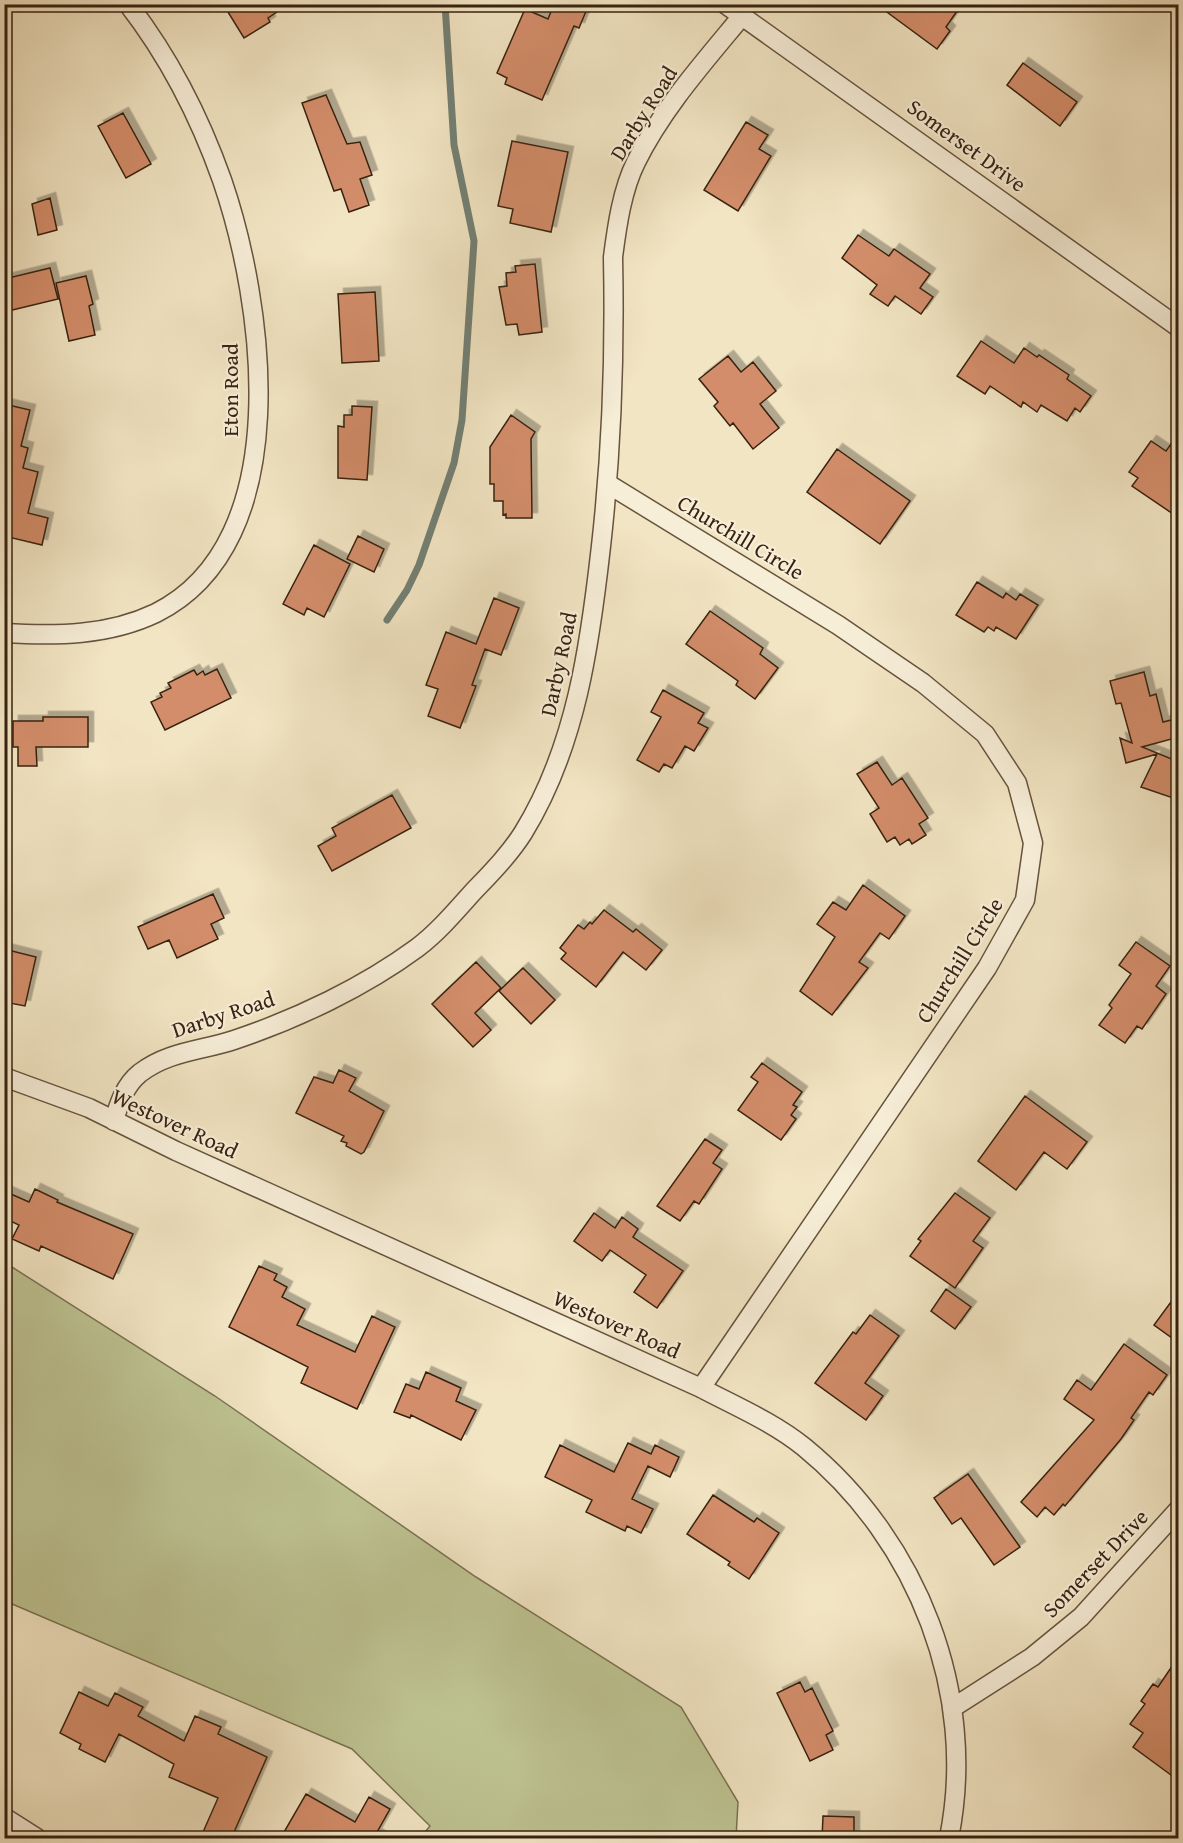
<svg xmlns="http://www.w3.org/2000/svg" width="1183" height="1843" viewBox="0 0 1183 1843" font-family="'Gentium Book Plus',serif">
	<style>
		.green { fill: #bec392; stroke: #7a7252; stroke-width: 1.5 }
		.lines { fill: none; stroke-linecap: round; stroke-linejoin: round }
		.stream { stroke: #738074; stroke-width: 7 }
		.building { fill: #d38d6b; stroke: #372211; stroke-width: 1.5; filter: url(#shadow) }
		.minor-casing { stroke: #66533e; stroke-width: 21 }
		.minor { stroke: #f7eed8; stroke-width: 18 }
		.labels { text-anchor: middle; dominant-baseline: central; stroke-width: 4.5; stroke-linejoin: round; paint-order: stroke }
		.street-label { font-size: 22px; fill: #372211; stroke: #f7eed8 }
	</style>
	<defs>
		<filter id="shadow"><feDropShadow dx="5.5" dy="-5.5" stdDeviation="0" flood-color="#0004"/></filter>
	</defs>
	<rect width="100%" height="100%" fill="#f2e5c3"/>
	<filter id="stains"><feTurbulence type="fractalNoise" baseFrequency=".00333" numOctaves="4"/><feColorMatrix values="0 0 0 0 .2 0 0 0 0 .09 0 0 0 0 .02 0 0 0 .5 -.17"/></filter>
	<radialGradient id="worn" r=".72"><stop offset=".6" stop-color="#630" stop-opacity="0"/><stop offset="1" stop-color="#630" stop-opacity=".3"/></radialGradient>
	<path class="green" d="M 4,1262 L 215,1396 L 476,1577 L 681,1707 L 738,1802 L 736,1838 L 420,1838 L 430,1826 L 352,1749 L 5,1601 Z"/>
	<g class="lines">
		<path class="stream" d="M 387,620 L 407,590 L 419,565 L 454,463 L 462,420 L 474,241 L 454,145 L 445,4"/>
	</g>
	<path class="building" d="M 223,4 L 289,4 L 268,18 L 270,22 L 244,38 Z
		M 554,4 L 589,4 L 579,28 L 574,26 L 542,100 L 505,84 L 507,78 L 497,73 L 525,9 L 548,19 Z
		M 876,4 L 962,4 L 946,27 L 950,31 L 937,49 Z
		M 1023,63 L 1077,102 L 1060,126 L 1007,85 Z
		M 326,95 L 347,144 L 360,142 L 372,175 L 360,179 L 369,205 L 349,212 L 341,189 L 334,191 L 302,103 Z
		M 123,113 L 151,164 L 126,178 L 98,126 Z
		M 746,122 L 768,135 L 759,149 L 771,156 L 738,211 L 704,190 Z
		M 512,141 L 568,152 L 551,232 L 510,223 L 513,209 L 498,206 Z
		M 50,198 L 57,230 L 38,235 L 32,204 Z
		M 858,235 L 889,256 L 894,249 L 930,274 L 920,288 L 933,297 L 921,314 L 895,296 L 888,306 L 870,294 L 877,285 L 842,258 Z
		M 535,264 L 542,332 L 519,335 L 517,324 L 506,325 L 499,287 L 507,286 L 506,273 L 516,272 L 515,266 Z
		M 50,268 L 58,299 L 4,312 L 4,279 Z
		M 86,276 L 93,304 L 89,306 L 95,335 L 69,341 L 56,283 Z
		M 375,292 L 379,361 L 342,363 L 338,294 Z
		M 981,341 L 1014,363 L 1024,348 L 1037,357 L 1039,355 L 1069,375 L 1067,379 L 1091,396 L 1080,412 L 1075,408 L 1067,421 L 1041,405 L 1037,412 L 1023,402 L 1021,407 L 990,386 L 985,394 L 957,376 Z
		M 728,356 L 741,372 L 753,362 L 776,391 L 760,404 L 779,428 L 753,449 L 733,423 L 730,426 L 714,406 L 718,402 L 699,379 Z
		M 4,404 L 30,410 L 21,446 L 28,448 L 23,468 L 38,472 L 28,513 L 48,518 L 42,545 L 4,536 Z
		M 352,406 L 372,407 L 367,480 L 338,478 L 338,426 L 344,427 L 344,415 L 352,415 Z
		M 511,415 L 535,432 L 531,439 L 532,518 L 506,518 L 506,514 L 503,515 L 503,501 L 494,501 L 494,484 L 490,484 L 490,447 Z
		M 1179,433 L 1179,518 L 1132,486 L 1138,478 L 1129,472 L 1151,441 L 1166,451 Z
		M 837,449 L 910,501 L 880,544 L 807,492 Z
		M 358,536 L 384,549 L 374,572 L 347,559 Z
		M 314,545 L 350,564 L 324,617 L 307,608 L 304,615 L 283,604 Z
		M 977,582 L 1003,598 L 1006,593 L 1016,600 L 1020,594 L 1038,605 L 1016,639 L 996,627 L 994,631 L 988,627 L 984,632 L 956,615 Z
		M 494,598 L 519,608 L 501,655 L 485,649 L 472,685 L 476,686 L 460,728 L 428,716 L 438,689 L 426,685 L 446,632 L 476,644 Z
		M 710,611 L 763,648 L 760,654 L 778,668 L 755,699 L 736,685 L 738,681 L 686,644 Z
		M 217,669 L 231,698 L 165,730 L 151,702 L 162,697 L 160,693 L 171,688 L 168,683 L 194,670 L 197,675 L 203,671 L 205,675 Z
		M 1144,672 L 1150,696 L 1156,694 L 1163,722 L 1179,718 L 1179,737 L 1142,747 L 1179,762 L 1179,800 L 1141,787 L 1157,754 L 1126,763 L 1120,738 L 1132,743 L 1121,703 L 1116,704 L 1110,681 Z
		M 663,690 L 704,713 L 698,723 L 708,728 L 694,751 L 685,746 L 672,768 L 664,764 L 659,772 L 637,760 L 661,717 L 651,712 Z
		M 43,717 L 88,717 L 88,747 L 36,747 L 37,766 L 18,766 L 18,747 L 13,747 L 13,721 L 43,721 Z
		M 877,762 L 892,785 L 902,778 L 928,818 L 919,824 L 926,835 L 912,844 L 909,839 L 900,845 L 895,837 L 887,842 L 870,814 L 879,808 L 857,774 Z
		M 392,795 L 411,828 L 332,871 L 318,846 L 336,836 L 332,828 Z
		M 863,885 L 905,916 L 889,939 L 880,933 L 859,962 L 868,968 L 832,1015 L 800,991 L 835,937 L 817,924 L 833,902 L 846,910 Z
		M 213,894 L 224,918 L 211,924 L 218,939 L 177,958 L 169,940 L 148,949 L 138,927 Z
		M 604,910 L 633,932 L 636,929 L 662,950 L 646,970 L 623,952 L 596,987 L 561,959 L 566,953 L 560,948 L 578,925 L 584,929 L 590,922 L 592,924 Z
		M 1136,942 L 1170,966 L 1156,986 L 1166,994 L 1142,1029 L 1137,1026 L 1125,1043 L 1099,1025 L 1112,1008 L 1109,1005 L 1131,974 L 1119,965 Z
		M 4,949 L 36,957 L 25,1006 L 4,1002 Z
		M 476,962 L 501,988 L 475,1013 L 491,1030 L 473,1047 L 432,1004 Z
		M 523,968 L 555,1000 L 531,1024 L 499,991 Z
		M 762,1063 L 802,1092 L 793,1105 L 797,1107 L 791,1115 L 796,1119 L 781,1140 L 738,1110 L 758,1082 L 751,1077 Z
		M 339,1070 L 356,1078 L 349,1091 L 384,1111 L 364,1152 L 361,1154 L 346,1146 L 347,1143 L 341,1141 L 344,1136 L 296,1113 L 314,1077 L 333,1083 Z
		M 1025,1096 L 1087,1142 L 1067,1169 L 1044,1152 L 1016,1190 L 978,1161 Z
		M 705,1139 L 722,1150 L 713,1163 L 722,1169 L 699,1204 L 694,1201 L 680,1221 L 657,1206 Z
		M 35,1189 L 58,1200 L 57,1202 L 133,1234 L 113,1279 L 41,1246 L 39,1251 L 12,1239 L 19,1225 L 4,1218 L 4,1191 L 29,1202 Z
		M 955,1193 L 990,1218 L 973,1241 L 983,1248 L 955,1288 L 910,1256 L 921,1241 L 918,1239 Z
		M 594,1213 L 615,1228 L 622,1217 L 638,1229 L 633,1237 L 683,1271 L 657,1308 L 634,1292 L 646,1275 L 610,1250 L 602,1261 L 574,1241 Z
		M 259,1266 L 277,1274 L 274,1280 L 287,1287 L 282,1297 L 305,1309 L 297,1325 L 355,1352 L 372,1316 L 395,1327 L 357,1409 L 301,1383 L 308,1367 L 229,1327 Z
		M 946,1289 L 971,1307 L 955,1329 L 931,1311 Z
		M 1179,1291 L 1179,1343 L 1154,1325 Z
		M 870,1315 L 899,1336 L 865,1383 L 883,1396 L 866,1420 L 815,1383 L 853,1332 L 856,1334 Z
		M 1124,1344 L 1167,1375 L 1153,1395 L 1149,1392 L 1131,1418 L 1134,1420 L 1121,1439 L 1065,1506 L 1063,1504 L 1054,1515 L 1045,1507 L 1037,1517 L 1021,1502 L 1094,1420 L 1064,1399 L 1077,1380 L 1091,1390 Z
		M 426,1372 L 461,1388 L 456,1401 L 476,1410 L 461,1440 L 411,1415 L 410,1418 L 394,1412 L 406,1384 L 419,1389 Z
		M 628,1443 L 651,1454 L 655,1445 L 679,1457 L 670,1477 L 648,1466 L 632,1499 L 653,1509 L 641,1533 L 627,1526 L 625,1531 L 586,1512 L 592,1500 L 545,1477 L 560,1445 L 614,1472 Z
		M 968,1474 L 1020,1547 L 994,1565 L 961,1518 L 952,1524 L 934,1498 Z
		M 713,1495 L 754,1522 L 757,1518 L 779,1533 L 749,1579 L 728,1565 L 730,1562 L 687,1534 Z
		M 1179,1656 L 1179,1764 L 1171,1775 L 1133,1747 L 1143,1733 L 1130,1724 L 1145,1704 L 1141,1701 L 1153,1684 L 1158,1687 Z
		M 800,1682 L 805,1692 L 812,1688 L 833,1731 L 826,1735 L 833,1750 L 810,1761 L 777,1693 Z
		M 79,1692 L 108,1706 L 115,1693 L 143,1707 L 138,1716 L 184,1741 L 195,1716 L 221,1727 L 218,1734 L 267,1757 L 231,1839 L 200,1839 L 218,1798 L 169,1777 L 174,1764 L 119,1734 L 105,1762 L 79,1749 L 81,1744 L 60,1733 Z
		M 306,1794 L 355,1822 L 369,1797 L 390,1809 L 376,1834 L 384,1839 L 280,1839 Z
		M 823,1816 L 854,1817 L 854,1839 L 822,1839 Z"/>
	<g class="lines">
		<g class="minor-casing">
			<path id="minor" d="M 725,4 L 1178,327
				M 608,484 L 838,625 L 923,683 L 985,734 L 1017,783 L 1033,843 L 1025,900 L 987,968 L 701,1388
				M 4,633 C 56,636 108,636 156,613 C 298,542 264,302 222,180 C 200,118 169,57 128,4
				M 4,1077 L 89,1108 L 176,1151 L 701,1388 C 735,1406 773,1422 804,1447 C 918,1540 978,1694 949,1838
				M 114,1121 C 119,1103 125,1085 140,1073 C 169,1051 201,1051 234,1040 C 297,1019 364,987 417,948 C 438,932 455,912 472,893 C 490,874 509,855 523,833 C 576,747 590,645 601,546 C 612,449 615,354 613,257 C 617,226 622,190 636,162 C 662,109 704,62 742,16
				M 954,1707 L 1032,1657 L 1081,1617 L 1178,1510
				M 4,1817 L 37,1838"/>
		</g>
		<use href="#minor" class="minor"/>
	</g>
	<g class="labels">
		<g class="street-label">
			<text transform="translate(643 113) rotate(-58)">Darby Road</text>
			<text transform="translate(967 145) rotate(36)">Somerset Drive</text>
			<text transform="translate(230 390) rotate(-90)">Eton Road</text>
			<text transform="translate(741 537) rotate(31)">Churchill Circle</text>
			<text transform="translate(558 664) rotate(-78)">Darby Road</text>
			<text transform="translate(959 960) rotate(-58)">Churchill Circle</text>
			<text transform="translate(223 1014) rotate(-18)">Darby Road</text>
			<text transform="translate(175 1123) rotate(25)">Westover Road</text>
			<text transform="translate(617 1324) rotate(24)">Westover Road</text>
			<text transform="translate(1095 1563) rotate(-46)">Somerset Drive</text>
		</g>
	</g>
	<rect width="1183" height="1843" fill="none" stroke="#f2e5c3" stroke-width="24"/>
	<rect x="6" y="6" width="1171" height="1831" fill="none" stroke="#372211" stroke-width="3"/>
	<rect x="12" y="12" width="1159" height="1819" fill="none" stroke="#372211" stroke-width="1.5"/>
	<rect width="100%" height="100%" filter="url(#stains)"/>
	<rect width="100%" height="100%" fill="url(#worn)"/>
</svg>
